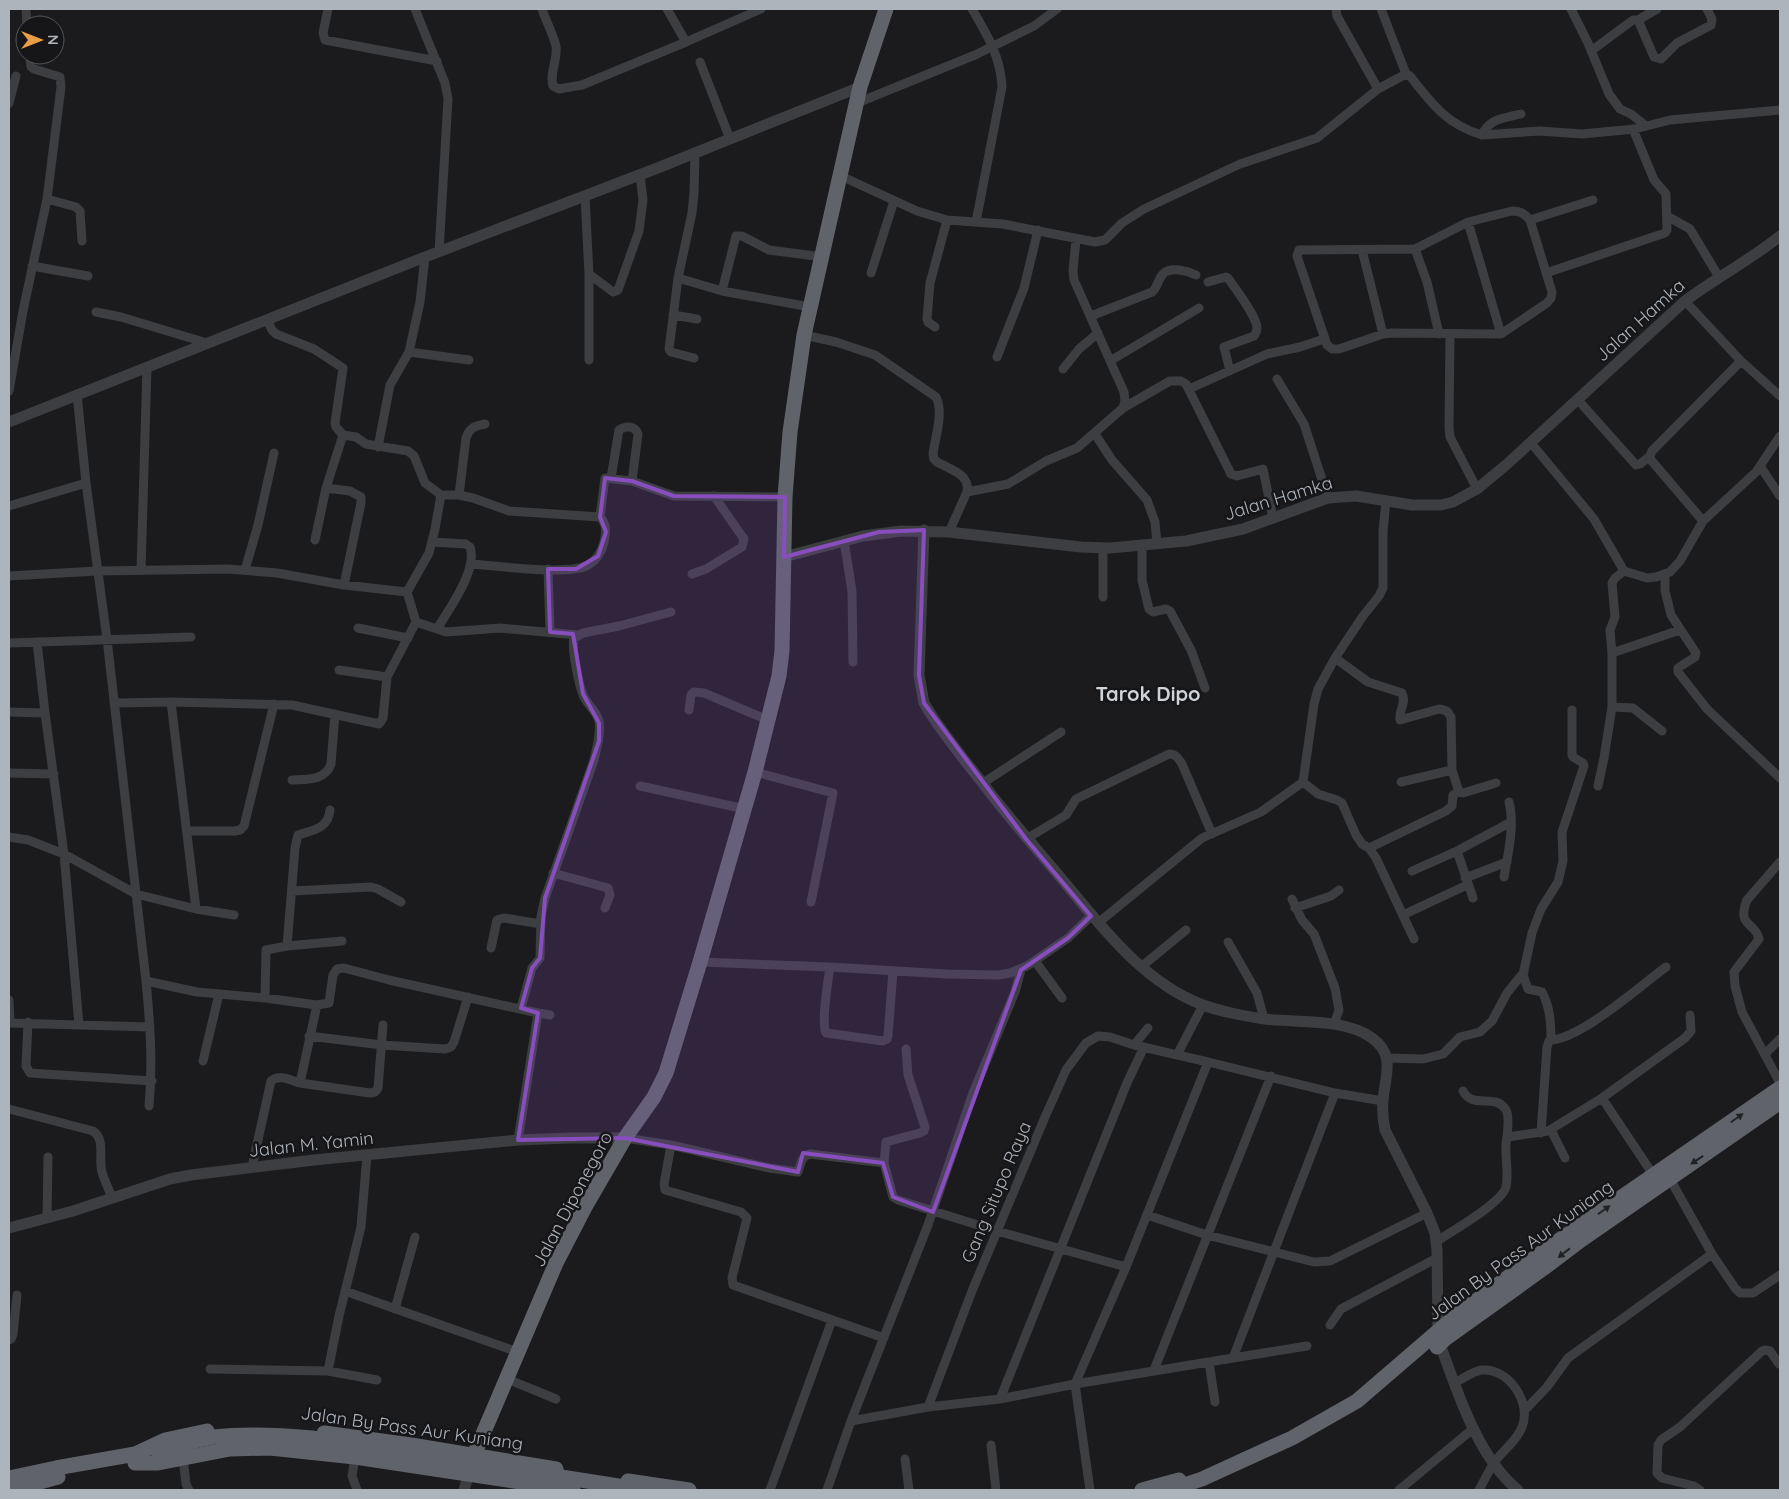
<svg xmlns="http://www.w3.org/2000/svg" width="1789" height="1499" viewBox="0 0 1789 1499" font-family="Quicksand,sans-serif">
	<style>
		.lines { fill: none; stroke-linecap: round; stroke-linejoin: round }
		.minor { stroke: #3c3e42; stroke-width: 9 }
		.tertiary { stroke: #3c3e42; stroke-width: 11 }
		.trunk { stroke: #60646a; stroke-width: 15 }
		.trunk-bridge { stroke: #60646a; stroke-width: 15 }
		.oneway { fill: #212224 }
		.marked { fill: #884ebe; fill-opacity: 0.2; stroke: #884ebe; stroke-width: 4; stroke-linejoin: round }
		.labels { text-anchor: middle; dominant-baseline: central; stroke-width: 5; stroke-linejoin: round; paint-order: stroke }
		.street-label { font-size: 18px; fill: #aeb4bc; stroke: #161618 }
		.quarter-label { font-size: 20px; font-weight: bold; fill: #cfd3d8; stroke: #161618 }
	</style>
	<rect width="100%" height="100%" fill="#1b1b1d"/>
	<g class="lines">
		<path class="minor" d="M 26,9 L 27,25
			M 328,9 L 323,33 L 325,40 L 437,61
			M 415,9 L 445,83 L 448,99 L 439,252
			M 542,9 C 546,21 553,34 556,46 C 558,60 549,73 553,86 L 559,89 L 582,85 L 686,42 L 761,9
			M 667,9 L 686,42
			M 972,9 C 987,34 1001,58 1002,87 L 976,222
			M 1336,9 L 1337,16 L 1378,89
			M 1381,9 L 1406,74
			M 1571,9 L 1588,43 L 1609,94 L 1620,109 L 1631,114 L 1646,126
			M 1638,20 L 1654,57 L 1661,59 L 1677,43 L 1711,25 L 1712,19 L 1707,9
			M 1591,51 L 1633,20 L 1638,20 L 1657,9
			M 700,62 L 730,139
			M 9,103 L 16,76
			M 857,103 L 975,55 L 1034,26 L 1057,9
			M 1482,135 C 1489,118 1505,118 1521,114
			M 695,153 L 694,193 L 692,213 L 678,278 L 722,291 L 810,307
			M 841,176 L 917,211 L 947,220 L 1003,224 L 1095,242 L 1105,240 L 1122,223 L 1144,209 L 1240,164 L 1317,138 L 1378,89 L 1406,74 L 1410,76 C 1431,103 1447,125 1482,135 L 1540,131 L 1582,134 L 1635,129 L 1670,120 L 1780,110
			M 585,196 L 589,274 L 589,360
			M 47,199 L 76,207 L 80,211 L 82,241
			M 1512,211 C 1520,211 1524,213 1530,220 L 1552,292 L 1551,298 L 1547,303 L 1501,334 L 1391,333 L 1383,334 L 1339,349 L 1332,349 L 1327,345 L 1297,256 L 1299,250 L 1415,249 L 1468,222 Z
			M 1667,216 L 1690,229 L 1719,277
			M 1530,220 L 1593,200
			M 1468,222 L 1501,334
			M 1415,249 L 1427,282 L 1439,334
			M 1362,250 L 1383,334
			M 32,266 L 88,276
			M 871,273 L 894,201
			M 1546,273 L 1665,233 L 1667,230 L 1666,194 L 1654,180 L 1633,129
			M 589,274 L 613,292 L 618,290 L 639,231 L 643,200 L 640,175
			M 678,278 L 669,349 L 671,352 L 694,358
			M 1208,282 L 1226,277 L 1228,278 C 1235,288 1257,317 1257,328 C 1257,332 1256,333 1254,336 L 1224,347 L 1230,371
			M 722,291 L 736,236 L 742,236 L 769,250 L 823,257
			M 1685,301 L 1741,361 L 1780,396
			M 96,312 L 121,317 L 207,343
			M 673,315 L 697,319
			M 1091,316 L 1152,292 C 1158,287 1158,279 1163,274 C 1170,266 1188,271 1196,275
			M 267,320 L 272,330 L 276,334 L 314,349 L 343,368 L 335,423 L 336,427 L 343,435 L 356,437 L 366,444 L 408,451 L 414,456 L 425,483 L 441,495 L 459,495 L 473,498 L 509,511 L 600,517 L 605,478 L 632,481 L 674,496 L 785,497
			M 935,327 L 928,322 L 927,319 L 930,283 L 947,220
			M 1450,334 L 1449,428 L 1450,437 L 1477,489
			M 804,335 L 836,342 L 875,355 L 936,397 C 944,413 935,437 933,454 L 934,459 L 937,462 C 951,470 970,474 967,492
			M 409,352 L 469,360
			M 997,357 L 1024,288 L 1038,230
			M 1110,361 L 1199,308
			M 1063,369 L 1079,349 L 1098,333
			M 1277,379 L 1304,424 L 1328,498
			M 1189,389 L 1267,354 L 1300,347 L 1324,339
			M 9,391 L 23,311 L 47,199 L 61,87 L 60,77 L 34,69 L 31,67 L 30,55
			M 77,394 L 86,483 L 107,639 L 146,981 C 150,1023 153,1064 149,1106
			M 1578,400 L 1636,465 L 1640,464 L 1650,456
			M 1123,408 L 1170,381 L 1181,381 L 1186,384 L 1231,474 L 1237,476 L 1263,469 L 1273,518
			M 1095,434 L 1112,460 L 1147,500 L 1155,522 L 1157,544
			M 1531,443 L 1594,519 L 1624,571 L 1647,578 L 1656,577 L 1670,572 L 1680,561 L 1703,521 L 1756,472 L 1780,436
			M 378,447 L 390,385 L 409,352 L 420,302 L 425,257
			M 1760,466 L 1780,496
			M 611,478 L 619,430 C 627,425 635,426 638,434 L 632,481
			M 326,488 L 350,491 L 361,497 L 361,503 L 344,585
			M 459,495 L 466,438 C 470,427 475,426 485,424
			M 1386,501 L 1383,531 L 1383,588 L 1379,596 L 1363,616 L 1335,658 L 1368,682 L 1402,693 C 1407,703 1398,711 1400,720 L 1439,709 C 1446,710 1448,711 1451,717 L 1452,770 L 1459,792 L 1463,793 L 1496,783
			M 9,506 L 86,483
			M 1703,521 L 1651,460 L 1650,456 L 1652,451 L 1741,361
			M 949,532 L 967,492 L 1008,484 L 1046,461 L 1077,448 L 1123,408 L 1125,401 L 1124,392 L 1074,280 L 1073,271 L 1076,239
			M 315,540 L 326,488 L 343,435
			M 844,541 L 852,591 L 853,662
			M 432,542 L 466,544 L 470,547 C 478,570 449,609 437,629
			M 1142,545 L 1142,580 L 1149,609 L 1153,612 L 1166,609 L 1170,611 L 1191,650 L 1205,688
			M 1103,548 L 1103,597
			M 471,564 C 497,566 565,575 586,566 C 595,562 602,552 604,542 C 606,533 607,524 600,517
			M 548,569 L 550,632
			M 141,570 L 147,367
			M 245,570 L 258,525 L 274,453
			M 692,574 L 706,569 L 742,547 L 744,539 L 714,496
			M 1665,575 L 1665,591 L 1671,615 L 1696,653 L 1695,657 L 1678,668 L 1678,672 L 1707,709 L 1780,778
			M 9,576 L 97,571 L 228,569 L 277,573 L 344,585 L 407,592 L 429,553 L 435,529 L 441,495
			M 416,622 L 446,632 L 500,628 L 578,635
			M 358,628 L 408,638
			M 37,642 L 45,713 L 64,854 L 79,1025
			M 9,643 L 191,637
			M 1612,653 L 1680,630
			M 339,670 L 387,677
			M 171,702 L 196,909
			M 114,703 L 171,702 L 292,705 L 379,724 L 383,718 L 387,677 L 416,622 L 407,592
			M 1612,707 L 1633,708 L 1662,731
			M 689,710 L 691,695 L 694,692 L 704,693 L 768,720
			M 9,712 L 45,713
			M 755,772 L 833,793 L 811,902
			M 9,773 L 54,774
			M 292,780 C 307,779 325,781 331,764 L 335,714
			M 1303,782 L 1314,704 L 1318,689 L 1335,658
			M 1401,782 L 1452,770
			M 983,783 L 1061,732
			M 640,786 L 745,809
			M 1598,786 L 1604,758 L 1612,707 L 1612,653 L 1610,630 L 1615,617 L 1612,583 L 1615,578 L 1624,571
			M 188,831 L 235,831 L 240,830 L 244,826 L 274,704
			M 9,837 L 28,840 L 64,854 L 136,894 L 196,909 L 234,915
			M 1026,839 L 1066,815 L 1076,799 L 1169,754 C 1176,754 1178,758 1182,764 L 1212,834
			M 1369,848 L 1446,811 L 1452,806 L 1453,795 L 1459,792
			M 1457,851 L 1511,822
			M 1780,862 L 1747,900 C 1736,927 1756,922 1759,939 L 1734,972 L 1735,986 L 1742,1012 L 1780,1083
			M 1412,871 L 1457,851 L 1473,898
			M 553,873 L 608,888 L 610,895 L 605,908
			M 1504,877 C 1508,854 1515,825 1509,802
			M 1465,878 L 1507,862
			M 292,891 L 371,887 L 378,889 L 401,902
			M 1292,899 L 1302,920 L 1314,934 L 1335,988 L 1339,1010 L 1334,1024
			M 1295,908 L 1331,896 L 1339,890
			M 1403,915 L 1467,885
			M 1098,923 L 1202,838 L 1261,812 L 1303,782 L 1318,794 L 1337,800 L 1342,803 L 1356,835 L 1362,844 L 1369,848 L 1376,858 L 1414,939
			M 1228,942 L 1257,993 L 1264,1019
			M 287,946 L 295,848 L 298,835 C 313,830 328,829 330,810
			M 491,948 L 497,920 L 504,918 L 541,924
			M 1035,961 L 1062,998
			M 700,962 L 830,967 L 947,974 L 999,975 L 1010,973 L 1027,966 L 1068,938 L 1091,916
			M 830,967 C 828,981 821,1022 826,1033 L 883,1041 L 887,1039 L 888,1036 L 893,971
			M 1141,967 L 1186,930
			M 146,981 L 197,992 L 265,998 L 317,1005 L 329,1003 L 333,975 L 337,969 L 344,968 L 389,980 L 538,1013
			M 265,998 L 266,950 L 287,946 L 342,941
			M 9,1000 L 10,1023
			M 317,1005 L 300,1083 L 370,1093 L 375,1092 L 378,1088 L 383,1025
			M 521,1008 L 532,968 L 540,958 L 541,916 L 545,898 L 594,760 C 597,747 601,734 599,721 C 596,710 587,705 583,695 C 579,685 571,648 574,638 L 583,633 L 619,626 L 671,612
			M 28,1022 L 26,1066 L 30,1073 L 152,1081
			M 9,1023 L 150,1027
			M 309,1036 L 382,1045 L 445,1049 L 451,1047 L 454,1042 L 468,997
			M 1551,1040 C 1582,1038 1640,986 1666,967
			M 1134,1045 L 1148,1028
			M 1765,1054 L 1780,1039
			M 1177,1055 L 1203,1005
			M 1387,1058 L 1423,1059 L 1443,1054 L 1460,1037 L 1480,1032 L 1492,1021 L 1507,993 L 1524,972
			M 203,1061 L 219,994
			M 1208,1062 L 1335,1093 L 1383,1101
			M 9,1109 L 93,1131 C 106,1140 98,1158 102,1172 C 104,1180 109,1189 112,1198
			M 1551,1130 L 1565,1158
			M 1541,1133 L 1547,1047 L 1549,1041 L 1551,1040 C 1551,1023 1550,1007 1542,992 L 1528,989 L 1523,975 L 1532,933 L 1541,909 L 1558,882 L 1563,861 L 1562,832 L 1584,766 L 1583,763 L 1573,757 L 1572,755 L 1572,710
			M 1507,1137 L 1548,1131 L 1602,1098
			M 625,1138 L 671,1145 L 769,1168 L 798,1172 C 801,1164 801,1156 810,1154 L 884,1163 L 893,1197 L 898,1200 L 997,1231 L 1126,1267
			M 518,1140 L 538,1013 L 550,1015
			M 671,1145 L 664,1184 L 665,1190 L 741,1212 L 747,1218 L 732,1278 L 733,1285 L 884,1338
			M 884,1163 L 886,1142 L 920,1133 L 924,1131 L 925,1127 L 908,1075 L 906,1049
			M 252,1167 L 271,1081 C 279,1074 290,1080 300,1083
			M 1654,1176 L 1602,1098 L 1685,1038 L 1691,1031 L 1690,1015
			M 1670,1179 L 1712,1254 L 1735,1288 L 1740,1293 L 1753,1293 L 1780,1275
			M 1147,1215 L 1207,1235 L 1314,1262 L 1330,1261 L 1427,1213
			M 47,1218 L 48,1157
			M 1437,1241 C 1452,1231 1502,1203 1506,1187 C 1509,1173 1505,1158 1506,1144 C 1507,1137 1510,1116 1506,1110 C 1495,1092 1473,1110 1463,1091
			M 345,1291 L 518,1352
			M 395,1309 L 415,1237
			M 1330,1325 L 1341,1309 L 1437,1258
			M 9,1340 L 11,1339 L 13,1334 L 17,1295
			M 1233,1358 L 1307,1346
			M 1209,1362 L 1215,1402
			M 210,1369 L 328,1371 L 377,1380
			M 1154,1370 L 1271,1076
			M 328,1371 L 339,1316 L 361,1227 L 367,1155
			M 507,1379 L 556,1399
			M 1454,1383 C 1463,1379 1473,1371 1482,1370 C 1509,1368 1532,1403 1522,1427 C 1517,1441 1502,1451 1494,1463 C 1488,1472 1484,1481 1479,1490
			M 1000,1399 L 1127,1083 L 1144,1047
			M 928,1407 L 1000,1399 L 1075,1384 L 1233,1358 L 1335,1093
			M 1524,1411 L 1547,1387 L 1568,1358 L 1712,1254
			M 851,1421 L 928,1407 L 972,1291 L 1045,1117 L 1066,1070 L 1086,1043 L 1098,1036 L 1110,1037 L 1134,1045 L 1208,1062 L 1126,1267 L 1075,1384 L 1090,1490
			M 991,1445 L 996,1490
			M 355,1457 L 352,1476 L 357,1490
			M 183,1458 L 186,1484 L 189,1490
			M 905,1459 L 909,1490
			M 770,1490 L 832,1320
			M 827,1490 L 851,1421 L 928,1225 L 973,1093 L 1015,992 L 1021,970
			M 1399,1490 L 1474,1428
			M 1700,1490 L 1694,1486 L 1662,1478 L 1657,1473 L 1658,1445 L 1661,1440 L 1680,1427 L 1762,1351 L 1765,1350 L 1770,1351 L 1779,1364"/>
		<path class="tertiary" d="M 9,422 L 425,257 L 655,169 L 860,87
			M 924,530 L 919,675 L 924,703 C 942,734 969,765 991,794 C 1015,825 1041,854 1066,884 C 1104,930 1145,983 1203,1005 C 1219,1011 1248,1017 1265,1019 C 1298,1023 1344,1018 1372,1038 C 1396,1055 1385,1076 1383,1100 C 1382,1110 1383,1120 1385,1130 L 1427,1213 L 1435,1233 L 1437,1250 L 1438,1332
			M 784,557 L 863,536 L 901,531 L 949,532 L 1081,547 L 1110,548 L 1186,541 L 1243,529 L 1328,498 L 1356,496 L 1412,505 L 1441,505 L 1453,502 L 1477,489 L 1506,465 L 1685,301 C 1716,278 1750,260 1780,236
			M 9,1228 L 73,1211 L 170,1179 L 191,1175 L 314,1160 L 518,1140 L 570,1138 L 625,1138
			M 1440,1344 C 1457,1391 1478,1458 1518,1490
			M 464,1490 L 469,1473"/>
		<path class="trunk" d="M 1437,1347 L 1445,1339 L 1544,1268 L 1581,1240 L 1780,1102
			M 324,1433 L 411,1445 L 556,1469
			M 133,1455 L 165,1440 L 207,1431
			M 474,1455 L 556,1263 L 585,1207 L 625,1138 L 654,1097 L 666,1073 L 700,962 L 755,772 L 779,676 L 782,651 L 785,497 L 790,432 L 804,335 L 860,87 L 886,9
			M 135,1463 L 158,1463 L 230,1449 L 270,1448 L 355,1457 L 573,1490
			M 9,1478 L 56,1468 L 141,1453
			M 628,1481 L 689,1490
			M 11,1490 L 58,1477
			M 1142,1490 L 1179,1480
			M 1169,1490 L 1202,1479 L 1292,1438 L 1357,1401 L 1458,1314 L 1545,1250 L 1780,1088"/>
		<path class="trunk-bridge" d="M 157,1450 C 176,1445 195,1440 214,1437 C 247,1433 280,1435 312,1438 L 644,1490"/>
	</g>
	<defs><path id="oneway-solid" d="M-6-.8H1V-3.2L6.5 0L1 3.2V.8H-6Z" transform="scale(1.25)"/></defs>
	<g class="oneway">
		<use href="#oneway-solid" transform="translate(1737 1118) rotate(-35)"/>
		<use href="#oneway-solid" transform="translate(1697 1160) rotate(146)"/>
		<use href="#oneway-solid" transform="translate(1604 1210) rotate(-35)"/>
		<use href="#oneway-solid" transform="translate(1564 1253) rotate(142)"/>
	</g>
	<path class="marked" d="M 605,478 L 632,481 L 674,496 L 785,497 L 784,557 L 879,532 L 924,530 L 919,675 L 924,703 L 1026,839 L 1091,916 L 1068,938 L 1021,970 L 933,1212 L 893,1197 L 883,1163 L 803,1153 L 798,1172 L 625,1138 L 518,1140 L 538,1013 L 521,1008 L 532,968 L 540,958 L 545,898 L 599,741 L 599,723 L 583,694 L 573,634 L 550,632 L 548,569 L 576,569 L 598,556 L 606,532 L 600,517 Z"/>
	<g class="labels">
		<g class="street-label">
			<text transform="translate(1640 320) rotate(-42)">Jalan Hamka</text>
			<text transform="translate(1278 498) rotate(-17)">Jalan Hamka</text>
			<text transform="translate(311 1144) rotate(-6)">Jalan M. Yamin</text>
			<text transform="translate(996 1192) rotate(-67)">Gang Situpo Raya</text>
			<text transform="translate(572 1199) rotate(-62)">Jalan Diponegoro</text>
			<text transform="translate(1520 1250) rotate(-36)">Jalan By Pass Aur Kuniang</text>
			<text transform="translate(412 1428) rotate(8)">Jalan By Pass Aur Kuniang</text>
		</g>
		<g class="quarter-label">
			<text x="1148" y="693">Tarok Dipo</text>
		</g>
	</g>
	<rect width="1789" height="1499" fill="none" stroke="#aeb4bc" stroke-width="20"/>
	<g transform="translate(40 40) rotate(90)"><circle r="24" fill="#161618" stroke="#53555a"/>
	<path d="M0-4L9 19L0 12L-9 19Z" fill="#ea9d46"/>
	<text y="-8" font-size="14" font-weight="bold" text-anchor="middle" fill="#aeb4bc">N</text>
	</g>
</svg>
